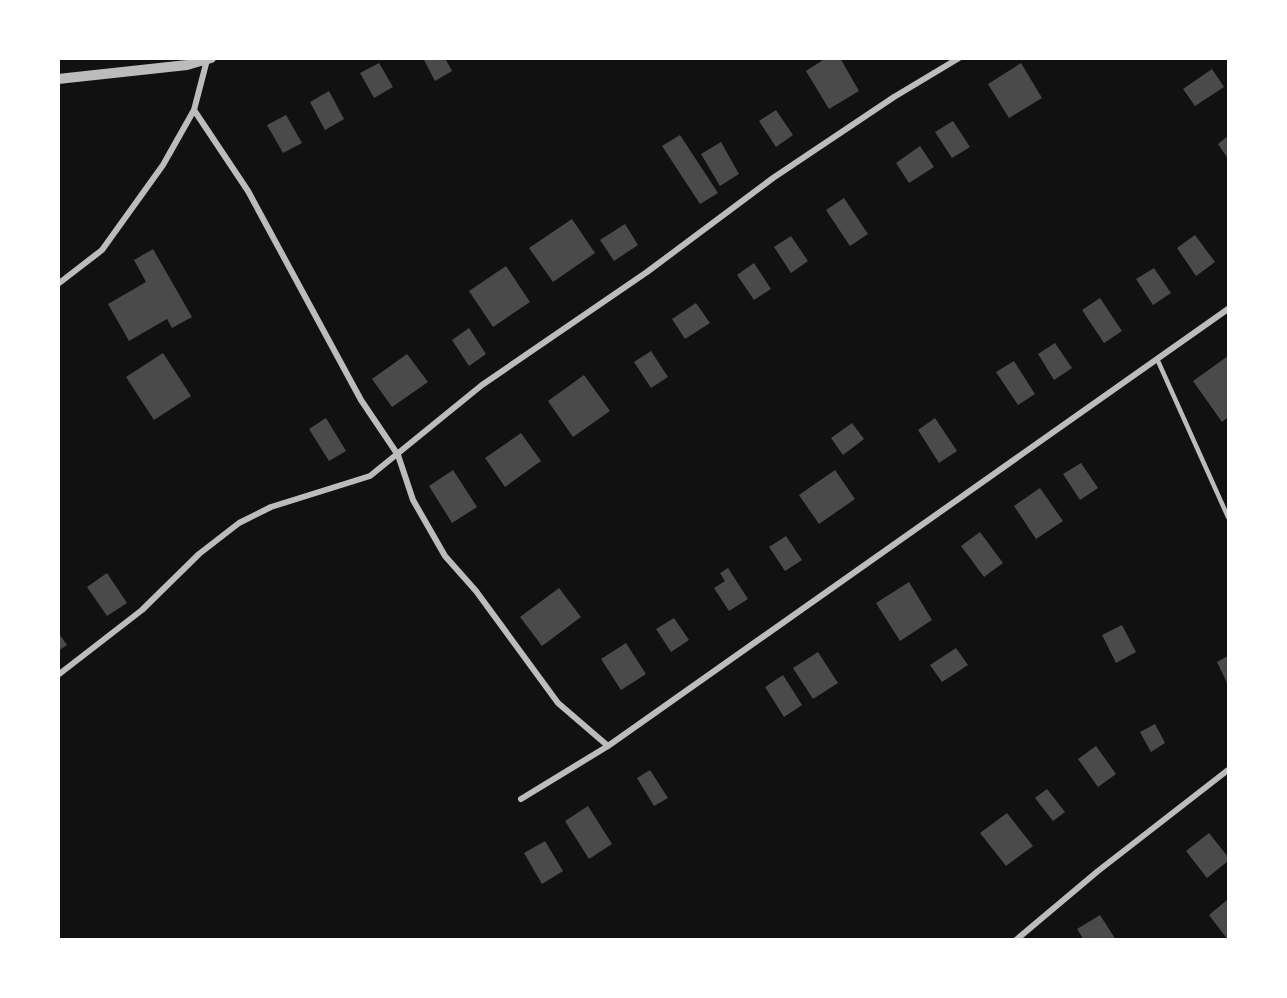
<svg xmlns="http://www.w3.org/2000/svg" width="1287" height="998" viewBox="0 0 1287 998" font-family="'Exo 2',sans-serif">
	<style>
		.building { fill: #4a4a4a }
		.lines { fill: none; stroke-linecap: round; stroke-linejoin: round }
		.service { stroke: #bcbcbc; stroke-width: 4.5 }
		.minor { stroke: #bcbcbc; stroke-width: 6 }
		.tertiary { stroke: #bcbcbc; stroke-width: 10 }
	</style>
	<rect width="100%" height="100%" fill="#111"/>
	<path class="building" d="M 423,58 L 445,58 L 452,71 L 435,81 Z
		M 826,58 L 840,58 L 859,91 L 829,109 L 806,71 Z
		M 379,63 L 393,87 L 374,98 L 360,73 Z
		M 1021,63 L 1042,98 L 1009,118 L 988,84 Z
		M 1212,69 L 1224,87 L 1195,106 L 1183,89 Z
		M 329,91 L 344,119 L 325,130 L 310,102 Z
		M 776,110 L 793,135 L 776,147 L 759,121 Z
		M 286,115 L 302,143 L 283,153 L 267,125 Z
		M 953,121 L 970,147 L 952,158 L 935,132 Z
		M 680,135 L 718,193 L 700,204 L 662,146 Z
		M 1228,136 L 1228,159 L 1218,144 Z
		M 721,142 L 739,174 L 720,186 L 701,154 Z
		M 920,146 L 934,167 L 909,183 L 896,163 Z
		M 844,198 L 868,234 L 850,246 L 826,210 Z
		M 572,219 L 595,253 L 553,282 L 529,248 Z
		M 625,224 L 638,245 L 614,261 L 600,240 Z
		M 1195,235 L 1215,262 L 1196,276 L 1177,248 Z
		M 791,236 L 808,261 L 791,273 L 774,247 Z
		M 153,249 L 192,317 L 172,328 L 167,319 L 129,341 L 108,304 L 146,282 L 134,260 Z
		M 754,263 L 771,289 L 754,300 L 737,275 Z
		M 506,266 L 530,302 L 493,327 L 469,291 Z
		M 1154,268 L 1171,293 L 1153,305 L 1136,279 Z
		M 1100,298 L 1122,331 L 1104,343 L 1082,310 Z
		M 696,303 L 710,323 L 685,339 L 672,319 Z
		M 469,328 L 486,354 L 469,366 L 452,340 Z
		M 1055,343 L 1072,368 L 1054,380 L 1038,354 Z
		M 651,351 L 668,377 L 651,388 L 634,362 Z
		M 163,353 L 191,396 L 154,420 L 126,377 Z
		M 407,354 L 428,382 L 392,407 L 372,379 Z
		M 1228,356 L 1228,417 L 1222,422 L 1193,381 Z
		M 1014,361 L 1035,394 L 1018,405 L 996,372 Z
		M 584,375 L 610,411 L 573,437 L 548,401 Z
		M 326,418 L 346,451 L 329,461 L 309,429 Z
		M 935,418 L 957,451 L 939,463 L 918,430 Z
		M 852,423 L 864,439 L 843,455 L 831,438 Z
		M 521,433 L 541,461 L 505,487 L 485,458 Z
		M 1081,463 L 1098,488 L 1080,500 L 1063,474 Z
		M 453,470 L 477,507 L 452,523 L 429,486 Z
		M 835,470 L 855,499 L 819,524 L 799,495 Z
		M 1040,488 L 1063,521 L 1036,539 L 1014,506 Z
		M 980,532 L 1003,563 L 984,577 L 961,546 Z
		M 786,536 L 802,560 L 785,571 L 769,547 Z
		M 728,568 L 748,599 L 729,611 L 714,588 L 725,581 L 720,573 Z
		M 107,573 L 127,603 L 107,616 L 87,587 Z
		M 909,582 L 932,620 L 900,641 L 876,603 Z
		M 559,588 L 581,617 L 542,646 L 520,617 Z
		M 674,618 L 689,640 L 671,652 L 656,629 Z
		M 1122,625 L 1136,652 L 1116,663 L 1102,635 Z
		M 58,632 L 67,645 L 58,651 Z
		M 626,643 L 646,674 L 621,690 L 601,659 Z
		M 956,648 L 968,665 L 942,682 L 930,665 Z
		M 818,652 L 838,683 L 813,699 L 793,668 Z
		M 1228,656 L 1228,685 L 1217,662 Z
		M 783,675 L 802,705 L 784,717 L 765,687 Z
		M 1155,724 L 1165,743 L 1151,752 L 1140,732 Z
		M 1096,746 L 1116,774 L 1098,787 L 1078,759 Z
		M 650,770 L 668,798 L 654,806 L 637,778 Z
		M 1047,789 L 1065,812 L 1053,821 L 1035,798 Z
		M 588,806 L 612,844 L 589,859 L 565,821 Z
		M 1007,813 L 1033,846 L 1006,866 L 980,833 Z
		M 1209,833 L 1228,857 L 1228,861 L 1207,878 L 1186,851 Z
		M 545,841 L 563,871 L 542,884 L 524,853 Z
		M 1227,900 L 1228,902 L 1228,940 L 1209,915 Z
		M 1100,915 L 1116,940 L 1084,940 L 1077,929 Z"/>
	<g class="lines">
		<path class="service" d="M 1158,361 L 1228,517"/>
		<path class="minor" d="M 194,110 L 248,191 L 361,400 L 398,455 L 413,500 L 445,556 L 476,591 L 558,703 L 608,746
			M 58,284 L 102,250 L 163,165 L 194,110 L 207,60
			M 58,675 L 142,610 L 199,554 L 239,523 L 271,507 L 370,476 L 482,385 L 647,272 L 773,178 L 894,97 L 959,58
			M 521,799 L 608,746 L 1228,309
			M 1016,940 L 1098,871 L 1228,770"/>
		<path class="tertiary" d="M 58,79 L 187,65 L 211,58"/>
	</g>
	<rect width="1287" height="998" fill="none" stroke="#ffffff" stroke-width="120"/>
</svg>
